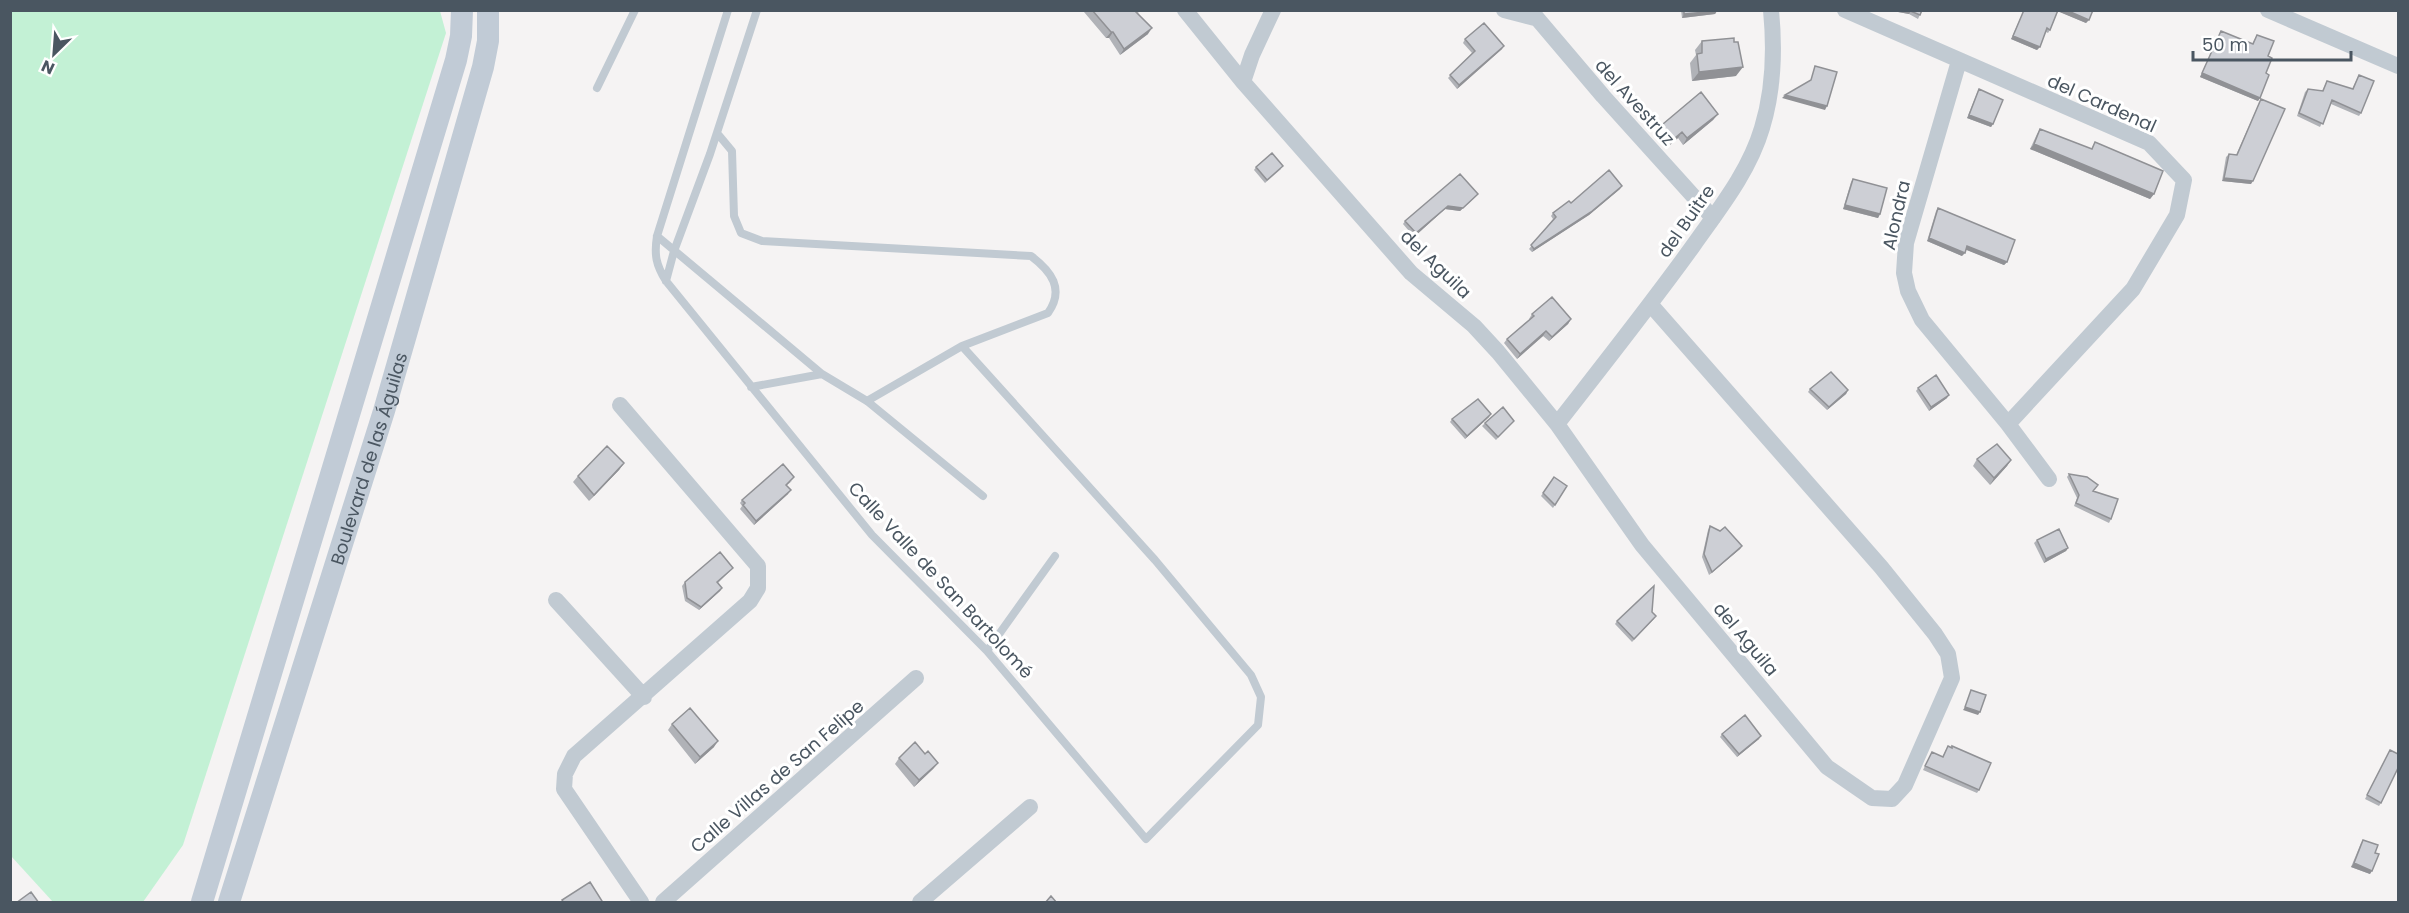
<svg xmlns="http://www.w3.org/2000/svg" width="2409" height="913" viewBox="0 0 2409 913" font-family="Poppins,sans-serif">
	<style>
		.green { fill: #c3f1d5 }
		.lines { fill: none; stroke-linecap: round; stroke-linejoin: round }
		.service { stroke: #c1cad2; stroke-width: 8 }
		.minor { stroke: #c1cad2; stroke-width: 16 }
		.secondary { stroke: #c1cbd6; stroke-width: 22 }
		.wall { fill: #b0b2b7 }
		.shaded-wall { fill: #909195 }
		.building { fill: #cdcfd5; stroke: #909195; stroke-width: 1.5 }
		.labels { text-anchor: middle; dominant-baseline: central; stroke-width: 6; stroke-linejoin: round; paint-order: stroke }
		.street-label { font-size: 18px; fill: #4a5661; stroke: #fff }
	</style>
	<rect width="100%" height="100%" fill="#f5f3f3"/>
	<path class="green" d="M 11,10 L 440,11 L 446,33 L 183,845 L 143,902 L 53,902 L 11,856 Z"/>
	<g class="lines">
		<path class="service" d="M 728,10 L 657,236 C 654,255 656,265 666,281 L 872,535 L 987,651 L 1146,839 L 1258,725 L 1261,697 L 1251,675 L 1155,560 L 962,346 L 867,401
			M 597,88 L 635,10
			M 717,133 L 732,151 L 734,216 L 741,233 L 762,241 L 1031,256 C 1051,271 1065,289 1048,313 L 962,346
			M 657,236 L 822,374
			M 666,281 L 674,251 L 710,154 L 757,10
			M 751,387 L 822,374 L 867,401 L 983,496
			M 987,651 L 1055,556"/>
		<path class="minor" d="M 1185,10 L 1243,82 L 1411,273 L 1474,326 L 1498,352 L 1557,424 L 1642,545 L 1827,767 L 1872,798 L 1892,799 L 1905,785 L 1952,678 L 1948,654 L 1935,634 L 1881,567 L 1651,305
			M 1504,10 L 1535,18
			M 1530,10 L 1603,96 L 1713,218
			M 1845,10 L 2149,143 L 2184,180 L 2177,215 L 2133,289 L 2008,424
			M 2268,10 L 2398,66
			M 1959,61 L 1906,243 L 1904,273 L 1908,291 L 1922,320 L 2008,424 L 2049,479
			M 1243,82 L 1252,55 L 1273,10
			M 620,405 L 758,566 L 758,588 L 750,601 L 574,756 L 565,774 L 564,789 L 641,902
			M 1557,424 C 1603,365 1649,307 1693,246 C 1719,209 1749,172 1762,128 C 1774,89 1775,51 1771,10
			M 556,600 L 644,697
			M 663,902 L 916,678
			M 920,902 L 1030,807"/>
		<g class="secondary">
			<path d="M 202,902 L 456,60 L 461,36 L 462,10"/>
			<path id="s1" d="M 229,902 L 384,411 L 483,67 L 488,41 L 488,10"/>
		</g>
	</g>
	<path class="wall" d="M 1085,10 L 1140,10 L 1138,13 L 1148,34 L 1120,55 L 1109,38 L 1106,38 L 1084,12 Z
		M 1681,10 L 1717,10 L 1717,11 L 1715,14 L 1682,18 Z
		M 1887,10 L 1922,10 L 1918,19 L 1909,14 Z
		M 2024,10 L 2093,10 L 2086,23 L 2058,11 L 2050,30 L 2048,33 L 2046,32 L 2037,50 L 2011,39 Z
		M 2221,31 L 2252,44 L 2257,35 L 2268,56 L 2266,73 L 2260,98 L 2258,101 L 2200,77 Z
		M 1465,39 L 1502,49 L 1457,89 L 1448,78 L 1472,53 L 1463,43 Z
		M 1702,41 L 1736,76 L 1692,81 L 1690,63 L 1696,55 L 1695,50 Z
		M 2359,75 L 2361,113 L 2359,116 L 2331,104 L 2320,127 L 2297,116 L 2305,92 L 2308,89 L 2322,91 L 2327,81 L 2352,89 Z
		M 1979,89 L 1993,124 L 1991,127 L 1967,118 L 1977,93 Z
		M 2261,99 L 2251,184 L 2222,181 L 2226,157 L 2229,154 L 2236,155 Z
		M 1718,114 L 1713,120 L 1683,145 L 1678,138 L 1665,149 L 1653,135 L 1657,129 Z
		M 2040,129 L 2091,149 L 2095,142 L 2154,194 L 2150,199 L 2030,149 L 2037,134 Z
		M 1256,167 L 1281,169 L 1265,183 L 1254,170 Z
		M 1853,179 L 1880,214 L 1878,218 L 1843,209 L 1851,182 Z
		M 1620,189 L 1589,215 L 1532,252 L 1529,249 L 1553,219 L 1551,216 L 1553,213 L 1571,203 Z
		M 1478,194 L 1460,211 L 1445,209 L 1414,237 L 1403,224 L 1405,221 Z
		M 1938,208 L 2007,262 L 2004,265 L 1965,249 L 1962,256 L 1927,241 L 1936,211 Z
		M 1532,314 L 1571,319 L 1568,324 L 1549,341 L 1543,336 L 1517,359 L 1504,343 L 1507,339 L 1530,319 L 1529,319 Z
		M 1918,388 L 1947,398 L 1929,411 L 1916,391 Z
		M 1810,389 L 1848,390 L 1846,394 L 1827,410 L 1808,392 Z
		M 1489,417 L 1465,439 L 1450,422 L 1452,419 Z
		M 1514,421 L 1496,440 L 1482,426 L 1485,423 Z
		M 1977,459 L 2011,460 L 2007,466 L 1990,485 L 1973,466 Z
		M 624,463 L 619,470 L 589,501 L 573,482 L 578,476 Z
		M 2069,474 L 2093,491 L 2111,519 L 2109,523 L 2074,506 L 2077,498 L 2067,477 Z
		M 1554,477 L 1567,486 L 1553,508 L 1541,496 Z
		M 792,481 L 786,486 L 788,494 L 754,525 L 740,509 L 742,506 L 740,503 L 742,500 Z
		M 1710,526 L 1742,546 L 1740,549 L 1709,575 L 1702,557 L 1708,530 Z
		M 2037,540 L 2068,548 L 2066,551 L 2044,563 L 2034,543 Z
		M 730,571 L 718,583 L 722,588 L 720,591 L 699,610 L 685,601 L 682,586 L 685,582 Z
		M 1654,619 L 1632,642 L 1615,624 L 1617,621 Z
		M 672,724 L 714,747 L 695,764 L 668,730 Z
		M 1722,734 L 1759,739 L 1737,757 L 1720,737 Z
		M 1948,746 L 1951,747 L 1952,746 L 1979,790 L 1977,793 L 1923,770 L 1932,752 L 1942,757 Z
		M 2390,750 L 2381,803 L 2379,806 L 2365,799 Z
		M 899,758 L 938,763 L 933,769 L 914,787 L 895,764 Z
		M 2363,840 L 2375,853 L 2370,874 L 2351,867 L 2361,843 Z"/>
	<path class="shaded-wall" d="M 1887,10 L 1908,10 L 1911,11 L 1909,14 Z
		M 2066,10 L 2089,20 L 2086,23 L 2057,11 Z
		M 1717,11 L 1715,14 L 1682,18 L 1684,14 Z
		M 1152,28 L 1148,34 L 1120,55 L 1124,49 Z
		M 1111,32 L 1113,32 L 1109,38 L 1106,38 Z
		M 2013,36 L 2040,47 L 2037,50 L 2011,39 Z
		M 1504,46 L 1502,49 L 1457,89 L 1459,85 Z
		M 1743,67 L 1736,76 L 1692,81 L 1699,72 Z
		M 2202,73 L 2260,98 L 2258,101 L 2200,77 Z
		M 1785,95 L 1827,106 L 1825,110 L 1782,98 Z
		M 1718,114 L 1713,120 L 1683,145 L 1687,138 Z
		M 1969,115 L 1993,124 L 1991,127 L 1967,118 Z
		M 1682,132 L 1678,138 L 1665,149 L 1669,143 Z
		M 2034,144 L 2154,194 L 2150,199 L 2030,149 Z
		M 2224,178 L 2253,181 L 2251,184 L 2222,181 Z
		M 1622,186 L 1620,189 L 1589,215 L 1532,252 L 1534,249 Z
		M 1478,194 L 1460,211 L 1445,209 L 1414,237 L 1416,233 L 1448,206 Z
		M 1845,205 L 1880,214 L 1878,218 L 1843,209 Z
		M 1929,238 L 1965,253 L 1962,256 L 1927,241 Z
		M 1967,246 L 2007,262 L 2004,265 L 1964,249 Z
		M 1571,319 L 1568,324 L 1549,341 L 1552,337 Z
		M 1546,331 L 1543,336 L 1517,359 L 1520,354 Z
		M 1848,390 L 1846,394 L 1827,410 L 1829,407 Z
		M 1949,395 L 1947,398 L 1929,411 L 1931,407 Z
		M 1491,414 L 1489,417 L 1465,439 L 1467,436 Z
		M 2011,460 L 2007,466 L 1990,485 L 1994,478 Z
		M 624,463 L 619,470 L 589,501 L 594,495 Z
		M 791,490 L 788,494 L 754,525 L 756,521 Z
		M 1742,546 L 1740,549 L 1709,575 L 1712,572 Z
		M 2068,548 L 2066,551 L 2044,563 L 2046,559 Z
		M 722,588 L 720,591 L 699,610 L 701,607 Z
		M 1965,707 L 1980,712 L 1978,715 L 1963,710 Z
		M 1761,736 L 1759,739 L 1737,757 L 1739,754 Z
		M 718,741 L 714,747 L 695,764 L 700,757 Z
		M 938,763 L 933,769 L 914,787 L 919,780 Z
		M 2354,863 L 2372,871 L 2370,874 L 2351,867 Z"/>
	<path class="building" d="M 1092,10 L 1138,10 L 1136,12 L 1152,28 L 1124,49 L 1113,32 L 1111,32 Z
		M 1684,10 L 1717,10 L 1717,11 L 1684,14 Z
		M 1908,10 L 1922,10 L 1920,15 Z
		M 2024,10 L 2058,10 L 2050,30 L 2047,28 L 2040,47 L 2013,36 Z
		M 2066,10 L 2093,10 L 2089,20 Z
		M 1484,23 L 1504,46 L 1459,85 L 1450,75 L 1475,51 L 1465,39 Z
		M 2221,31 L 2253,44 L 2257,35 L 2274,41 L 2268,56 L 2272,58 L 2266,73 L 2269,75 L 2260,98 L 2202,73 Z
		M 1734,38 L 1734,42 L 1738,42 L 1743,67 L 1699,72 L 1697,54 L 1702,53 L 1702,41 Z
		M 1815,66 L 1837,72 L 1827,106 L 1785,95 L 1811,80 Z
		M 2359,75 L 2374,81 L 2361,113 L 2332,100 L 2323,124 L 2299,113 L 2308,89 L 2323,91 L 2327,81 L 2353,89 Z
		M 1979,89 L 2003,100 L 1993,124 L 1969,115 Z
		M 1701,92 L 1718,114 L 1687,138 L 1682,132 L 1669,143 L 1657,129 Z
		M 2261,99 L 2285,109 L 2253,181 L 2224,178 L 2229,154 L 2237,155 Z
		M 2040,129 L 2092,149 L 2095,142 L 2163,171 L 2154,194 L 2034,144 Z
		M 1272,153 L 1283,166 L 1267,180 L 1256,167 Z
		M 1609,170 L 1622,186 L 1591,212 L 1534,249 L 1531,245 L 1556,217 L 1553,213 L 1569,201 L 1571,203 Z
		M 1460,174 L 1478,194 L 1463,208 L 1448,206 L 1416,233 L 1405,221 Z
		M 1853,179 L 1887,188 L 1880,214 L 1845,205 Z
		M 1938,208 L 2015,240 L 2007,262 L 1967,246 L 1965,253 L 1929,238 Z
		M 1552,297 L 1571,319 L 1552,337 L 1546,331 L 1520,354 L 1507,339 L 1534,316 L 1532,314 Z
		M 1831,372 L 1848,390 L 1829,407 L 1810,389 Z
		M 1936,375 L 1949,395 L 1931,407 L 1918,388 Z
		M 1478,399 L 1491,414 L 1467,436 L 1452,419 Z
		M 1503,407 L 1514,421 L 1498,437 L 1485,423 Z
		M 1997,444 L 2011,460 L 1994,478 L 1977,459 Z
		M 607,446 L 624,463 L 594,495 L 578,476 Z
		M 783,464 L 794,477 L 786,485 L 791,490 L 756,521 L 743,505 L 745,503 L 742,500 Z
		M 2069,474 L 2087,477 L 2098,485 L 2093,491 L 2118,499 L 2111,519 L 2076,503 L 2079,495 Z
		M 1554,477 L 1567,486 L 1555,505 L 1543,493 Z
		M 1710,526 L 1720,531 L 1725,527 L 1742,546 L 1712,572 L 1704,554 Z
		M 2059,529 L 2068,548 L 2046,559 L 2037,540 Z
		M 720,552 L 733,568 L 717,582 L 722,588 L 701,607 L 687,598 L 685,582 Z
		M 1654,586 L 1652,612 L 1656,616 L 1634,639 L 1617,621 Z
		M 1971,690 L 1986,695 L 1980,712 L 1965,707 Z
		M 690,708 L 718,741 L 700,757 L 672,724 Z
		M 1745,715 L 1761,736 L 1739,754 L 1722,734 Z
		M 915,742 L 925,754 L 928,751 L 938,763 L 919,780 L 899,758 Z
		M 1948,746 L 1952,748 L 1952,746 L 1991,763 L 1979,790 L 1925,766 L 1932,752 L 1943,757 Z
		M 2390,750 L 2398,754 L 2398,768 L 2381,803 L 2367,795 Z
		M 2363,840 L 2378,845 L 2375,853 L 2379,854 L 2372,871 L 2354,863 Z
		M 590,882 L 602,901 L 599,903 L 564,903 L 562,900 Z
		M 31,892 L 39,903 L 16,903 Z
		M 1051,896 L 1057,903 L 1045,903 Z"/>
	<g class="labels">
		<g class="street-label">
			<text transform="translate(1635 102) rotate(48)">del Avestruz</text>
			<text transform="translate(2102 103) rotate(24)">del Cardenal</text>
			<text transform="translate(1896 215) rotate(-77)">Alondra</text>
			<text transform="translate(1686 221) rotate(-55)">del Buitre</text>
			<text transform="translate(1436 264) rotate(44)">del Aguila</text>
			<text stroke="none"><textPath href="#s1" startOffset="465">Boulevard de las Águilas</textPath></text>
			<text transform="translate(941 580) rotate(47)">Calle Valle de San Bartolomé</text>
			<text transform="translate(1746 639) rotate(50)">del Aguila</text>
			<text transform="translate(777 776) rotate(-41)">Calle Villas de San Felipe</text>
		</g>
	</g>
	<rect width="2409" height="913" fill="none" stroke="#4a5661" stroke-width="24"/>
	<g transform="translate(54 54) rotate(205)" stroke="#ffffff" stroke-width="4.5" paint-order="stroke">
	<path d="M0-4.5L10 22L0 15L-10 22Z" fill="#4a5661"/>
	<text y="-9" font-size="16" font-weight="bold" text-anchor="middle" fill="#4a5661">N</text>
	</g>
	<path d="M2193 51v9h158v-9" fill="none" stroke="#4a5661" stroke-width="3"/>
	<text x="2202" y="51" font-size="18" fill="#4a5661" stroke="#ffffff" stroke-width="4.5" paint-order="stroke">50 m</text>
</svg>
